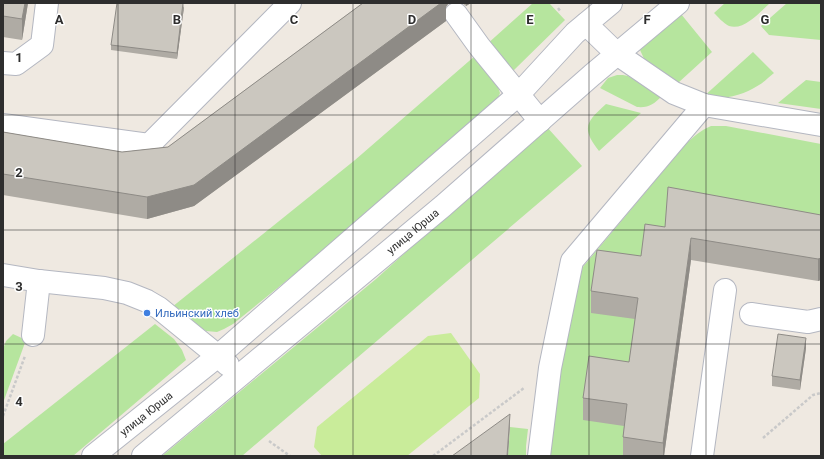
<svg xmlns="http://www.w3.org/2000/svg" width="824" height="459" viewBox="0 0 824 459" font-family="Roboto,sans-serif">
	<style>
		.green { fill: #b6e59e }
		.pitch { fill: #c9ec9a }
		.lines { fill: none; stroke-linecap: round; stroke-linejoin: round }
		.minor-casing { stroke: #b4b7c1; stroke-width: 24 }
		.path { stroke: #c9c9c9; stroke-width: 2.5; stroke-dasharray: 3 2; stroke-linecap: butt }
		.minor { stroke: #fff; stroke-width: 22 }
		.wall { fill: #afaba4 }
		.shaded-wall { fill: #8e8b86 }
		.building { fill: #cbc7bf; stroke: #8e8b86 }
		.grid { fill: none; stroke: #2e2e2e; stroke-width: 1; stroke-opacity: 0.55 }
		.shop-dot { fill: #3f7fe0; stroke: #fff; stroke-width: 1.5 }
		.labels { text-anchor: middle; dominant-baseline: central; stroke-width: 3; stroke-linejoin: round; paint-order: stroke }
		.street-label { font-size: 11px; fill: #2e2e2e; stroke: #fff }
		.shop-label { font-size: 11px; fill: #366cbe; stroke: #fff; text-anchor: start }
		.grid-label { font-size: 13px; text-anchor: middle; font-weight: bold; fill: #2e2e2e; stroke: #fff; stroke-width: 3; stroke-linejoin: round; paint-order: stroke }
	</style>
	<rect width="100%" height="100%" fill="#efe9e1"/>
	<path class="green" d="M 533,3 L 549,3 L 565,20 L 514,70 L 508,68 L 486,45 Z
		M 725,3 L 770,3 C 760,12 744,31 729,26 C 723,23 718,17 714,13 Z
		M 787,3 L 821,3 L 821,40 L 769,35 L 761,26 Z
		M 681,14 L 712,52 L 678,83 L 647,65 L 640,50 Z
		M 753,52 L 774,73 C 769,77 764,82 759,85 C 742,96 723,100 703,97 Z
		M 476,55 L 498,87 L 500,93 L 498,98 L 317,256 L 233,324 L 224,329 L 217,332 L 206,331 L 172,307 L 355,160 Z
		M 617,75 L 623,75 L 628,76 L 662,96 C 654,104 649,108 637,107 L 600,88 L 608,78 Z
		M 806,80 L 821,82 L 821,109 L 778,103 Z
		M 606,104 L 641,113 L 599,151 C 581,128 586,122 606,104 Z
		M 546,126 L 582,166 L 242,456 L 162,456 L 376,279 Z
		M 711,126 L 726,126 L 821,144 L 821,237 L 665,249 L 638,320 L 623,456 L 549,456 L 568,313 L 582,268 L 685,145 C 693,137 701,130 711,126 Z
		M 155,324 L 174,339 L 182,350 L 186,360 L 73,456 L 3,456 L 3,444 Z
		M 13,334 L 26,340 L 3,403 L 3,349 L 6,341 Z
		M 510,427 L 528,429 L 526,446 L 526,456 L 508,456 Z"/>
	<path class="pitch" d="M 451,333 L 480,374 L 479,398 L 407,456 L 322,456 L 314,447 L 317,427 L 428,336 Z"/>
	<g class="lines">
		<g class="minor-casing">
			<g id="minor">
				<path d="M 456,14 L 479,46 L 540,121"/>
				<path d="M 586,24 L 617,54 L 674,93 L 704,105 L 821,125"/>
				<path d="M 3,63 L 16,64 L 42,45 L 47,3"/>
				<path d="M 3,125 L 149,145 L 290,3"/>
				<path d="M 3,275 L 39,281 L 104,288 L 127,293 L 147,301 L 159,308 L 218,356 L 228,365"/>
				<path d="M 751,314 L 808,322 L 821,319"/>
				<path d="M 33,335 L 39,281"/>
				<path id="s1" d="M 93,456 L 218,356 L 518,95 L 575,33 L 611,3"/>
				<path id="s2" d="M 143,456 L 443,206 L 592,75 L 678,3"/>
				<path d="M 539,456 L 550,368 L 572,261 L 704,105"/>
				<path d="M 702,456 L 725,290"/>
			</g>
		</g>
		<path class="path" d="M 558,8 L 561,12
			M 3,416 L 25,356
			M 763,438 L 813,395 L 821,393
			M 269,441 L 290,456
			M 433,456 L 524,388"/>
		<use href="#minor" class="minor"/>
	</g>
	<path class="wall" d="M 3,3 L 28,3 L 22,40 L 3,37 Z
		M 363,3 L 451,3 L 448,4 L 446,7 L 446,21 L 194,206 L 147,219 L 3,195 L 3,132 L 122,152 L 168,147 Z
		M 462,3 L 471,3 L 466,6 Z
		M 184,7 L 177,59 L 111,50 L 111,45 Z
		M 821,215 L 821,280 L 818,281 L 691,260 L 664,456 L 623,456 L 623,437 L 624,426 L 583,420 L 583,398 L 629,362 L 635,319 L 591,313 L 591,291 L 641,256 L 665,227 Z
		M 806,348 L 800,390 L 772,386 L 772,376 Z"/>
	<path class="shaded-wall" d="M 25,3 L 28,3 L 22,40 L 22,19 Z
		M 184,3 L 184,7 L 177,59 L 177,53 Z
		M 441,3 L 451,3 L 448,4 L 446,7 L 446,21 L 194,206 L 147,219 L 147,197 Z
		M 466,3 L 471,3 L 466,6 Z
		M 691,238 L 691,260 L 664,456 L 663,456 L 663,443 Z
		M 821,258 L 821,280 L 818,281 L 818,259 Z
		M 806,338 L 806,348 L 800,390 L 800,380 Z
		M 510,414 L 510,424 L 508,456 L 507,456 Z"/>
	<path class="building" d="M 3,3 L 25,3 L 22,19 L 3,16 Z
		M 117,3 L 183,3 L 177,53 L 111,45 Z
		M 363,3 L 441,3 L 194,185 L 147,197 L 3,174 L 3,132 L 122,152 L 168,147 Z
		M 668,187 L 821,215 L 821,258 L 818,259 L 691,238 L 663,443 L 623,437 L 627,404 L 583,398 L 589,356 L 629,362 L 638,298 L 591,291 L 597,250 L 641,256 L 645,224 L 665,227 Z
		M 778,334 L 806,338 L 800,380 L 772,376 Z
		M 510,414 L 507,456 L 452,456 Z"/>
	<path class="grid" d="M 118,3 L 118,456M 235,3 L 235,456M 353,3 L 353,456M 471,3 L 471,456M 589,3 L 589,456M 706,3 L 706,456M 3,115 L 821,115M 3,230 L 821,230M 3,344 L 821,344"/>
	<circle class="shop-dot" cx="147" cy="313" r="4"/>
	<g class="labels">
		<g class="street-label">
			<text stroke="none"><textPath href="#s2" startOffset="351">улица Юрша</textPath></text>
			<text stroke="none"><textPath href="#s1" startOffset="68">улица Юрша</textPath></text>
		</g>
		<g class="shop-label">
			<text x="155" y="313">Ильинский хлеб</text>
		</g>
	</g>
	<g class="grid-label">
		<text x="59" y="24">A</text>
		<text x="177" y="24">B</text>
		<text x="294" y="24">C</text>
		<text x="412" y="24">D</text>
		<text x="530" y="24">E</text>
		<text x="647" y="24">F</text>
		<text x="765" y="24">G</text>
		<text x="19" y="62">1</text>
		<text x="19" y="177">2</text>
		<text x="19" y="291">3</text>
		<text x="19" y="406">4</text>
	</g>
	<rect width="824" height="459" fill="none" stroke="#2e2e2e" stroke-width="8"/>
</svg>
